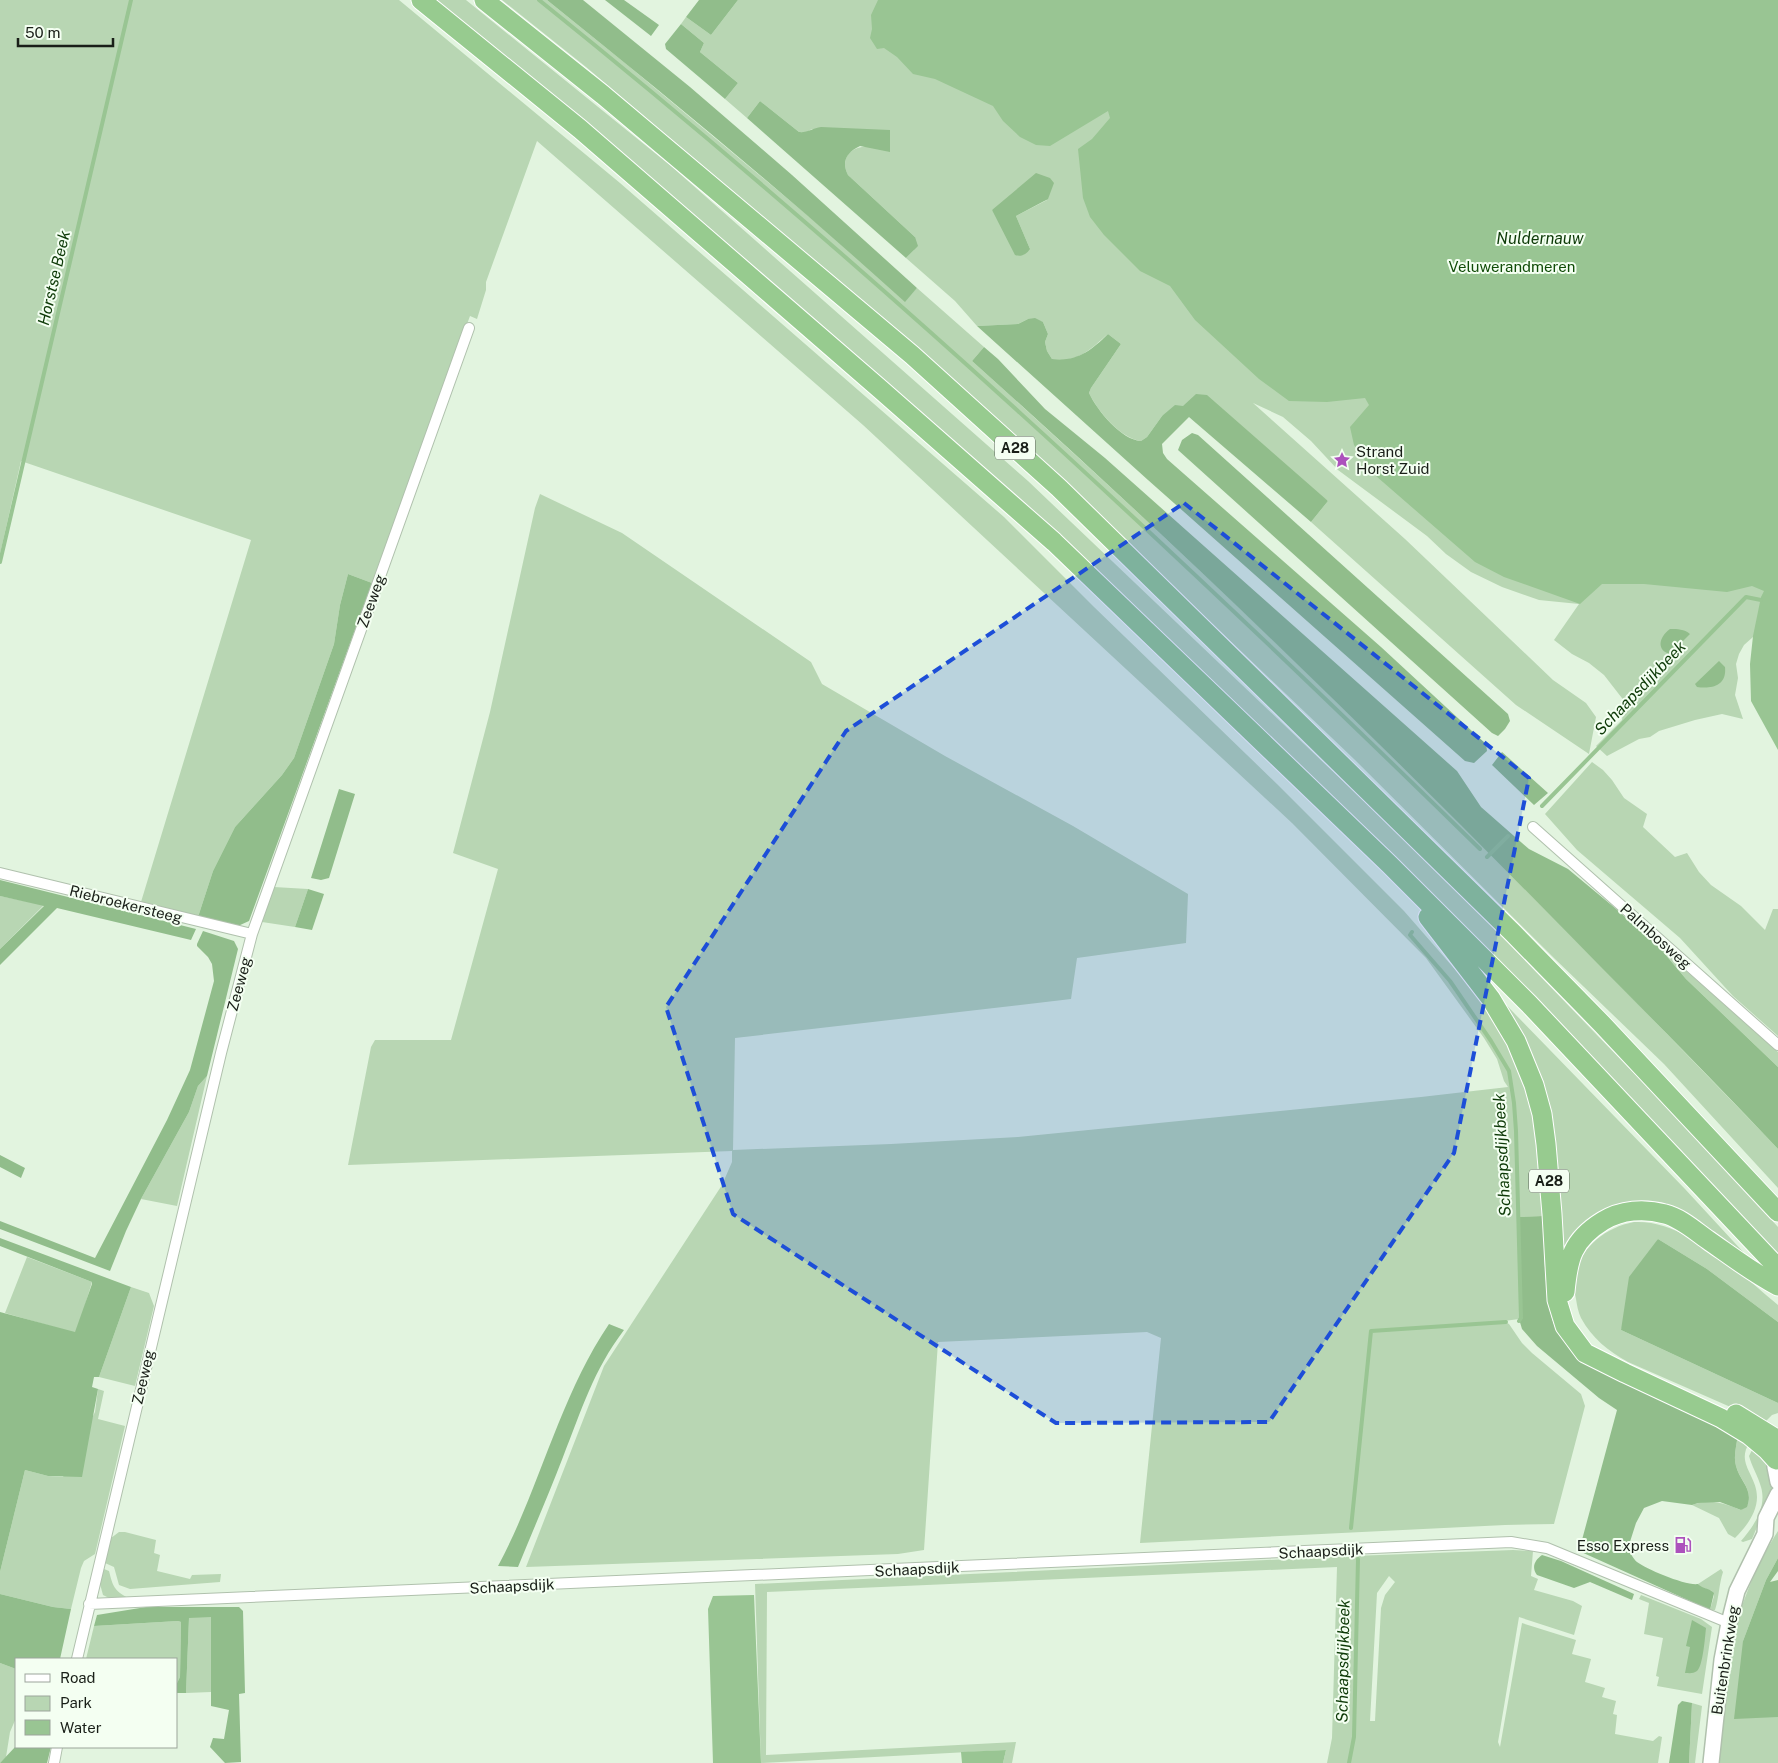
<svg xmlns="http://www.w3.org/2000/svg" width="1778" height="1763" viewBox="0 0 1778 1763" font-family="'Public Sans',sans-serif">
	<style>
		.green { fill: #b8d6b3; fill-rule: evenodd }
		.forest { fill: #91bd8b }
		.water { fill: #99c593 }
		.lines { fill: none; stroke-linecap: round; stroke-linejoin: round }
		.stream { stroke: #99c593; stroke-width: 4 }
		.street-casing { stroke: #b0c1ad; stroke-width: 12 }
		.secondary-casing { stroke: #b0c1ad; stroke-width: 18 }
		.highway-casing { stroke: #fff; stroke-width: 21 }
		.street { stroke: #fff; stroke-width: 10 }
		.secondary { stroke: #fff; stroke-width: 15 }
		.highway { stroke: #97cb8f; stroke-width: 19 }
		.marked { fill: #1d4ed8; fill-opacity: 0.2; stroke: #1d4ed8; stroke-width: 4; stroke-dasharray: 10 6; stroke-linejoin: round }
		.labels { text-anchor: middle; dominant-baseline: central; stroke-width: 4; stroke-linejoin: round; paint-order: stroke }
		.shield { fill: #f4fff2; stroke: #5b6259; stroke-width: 1 }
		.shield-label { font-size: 14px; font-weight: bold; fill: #191f18 }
		.park-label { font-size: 15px; fill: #104c07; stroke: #f4fff2 }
		.poi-label { font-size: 15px; fill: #191f18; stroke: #f4fff2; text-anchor: start }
		.street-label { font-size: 15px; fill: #191f18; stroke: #f4fff2 }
		.water-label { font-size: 16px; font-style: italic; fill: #0d3a07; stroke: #f4fff2 }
	</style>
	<rect width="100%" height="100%" fill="#e2f4df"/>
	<path class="green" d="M 0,0 L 399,0 L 620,183 L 1004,517 L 1094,607 L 1277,784 L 1404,911 L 1473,990 L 1504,1035 L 1528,1095 L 1534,1117 L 1539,1154 L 1543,1216 L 1518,1217 L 1519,1319 L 1504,1321 L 1509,1324 L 1522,1343 L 1532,1353 L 1581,1394 L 1585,1406 L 1554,1524 L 1505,1525 L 1140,1543 L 1161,1338 L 1147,1332 L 938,1342 L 924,1550 L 898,1554 L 526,1567 L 604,1366 L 722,1185 L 732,1162 L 732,1151 L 348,1165 L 371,1047 L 375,1040 L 451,1040 L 498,869 L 453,853 L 490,712 L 535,508 L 540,494 L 622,533 L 811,662 L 822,684 L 945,756 L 1073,826 L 1188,894 L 1186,943 L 1077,958 L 1071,999 L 735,1038 L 733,1150 L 891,1144 L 1018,1137 L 1421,1097 L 1508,1087 L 1504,1081 L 1497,1059 L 1484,1038 L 1426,958 L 1292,823 L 863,425 L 537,141 L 486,282 L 486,290 L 477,319 L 470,316 L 372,583 L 348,574 L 340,605 L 334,644 L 294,758 L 282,775 L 235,827 L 213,871 L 198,917 L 141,902 L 251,540 L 21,461 L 0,554 Z
		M 431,0 L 466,0 L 671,166 L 1028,481 L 1452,885 L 1684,1125 L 1778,1227 L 1778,1257 L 1016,501 Z
		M 502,0 L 547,0 L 625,63 L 842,244 L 905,301 L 917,288 L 984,347 L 972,361 C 1139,511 1303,666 1461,824 C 1562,925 1660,1027 1759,1129 L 1778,1149 L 1778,1188 L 1664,1064 L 1556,960 L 1354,759 L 1070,488 L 882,318 L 586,67 Z
		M 738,0 L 1778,0 L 1778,717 L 1753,662 L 1753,637 L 1744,645 L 1739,654 L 1736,664 L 1738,678 L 1735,695 L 1743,719 L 1722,714 L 1695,720 L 1659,731 L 1650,737 L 1639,739 L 1607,756 L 1596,746 L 1622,720 L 1625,702 L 1604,675 L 1589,663 L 1572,654 L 1554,640 L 1579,604 L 1539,600 L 1502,587 L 1471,572 L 1446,554 L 1427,536 L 1338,470 L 1311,441 L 1283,417 L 1253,403 L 1405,539 L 1553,680 L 1586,703 L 1596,717 L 1589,754 L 1516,705 L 1311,522 L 1328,501 L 1183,407 L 1162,416 L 1147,437 L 1141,441 C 1121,439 1097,410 1089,393 L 1091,388 L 1121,344 L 1108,334 C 1089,350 1079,363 1052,359 L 1047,351 L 1045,342 L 1048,334 L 1043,322 L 1028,319 L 1018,324 L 977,326 L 955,301 L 906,258 L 914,250 L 915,237 L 848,175 C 839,157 852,145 870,147 L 812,129 L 805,133 L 799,132 L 760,101 L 747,118 L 725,99 L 738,83 L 700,52 L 704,43 L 681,24 L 686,17 L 711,35 ZM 1047,200 L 1016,216 L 1030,249 L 992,210 Z
		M 1592,762 L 1603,770 L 1612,780 L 1624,798 L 1647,814 L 1643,827 L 1675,857 L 1687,853 L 1699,872 L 1711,885 L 1741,906 L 1765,930 L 1773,909 L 1778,909 L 1778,1036 L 1733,996 L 1680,938 L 1577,850 L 1545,814 Z
		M 274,887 L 308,889 L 295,927 L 262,922 Z
		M 0,896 L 44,905 L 0,949 Z
		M 1659,947 L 1778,1052 L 1778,1067 L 1686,979 Z
		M 1481,979 L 1685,1189 L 1769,1280 L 1686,1219 L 1608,1213 L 1560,1273 L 1551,1134 Z
		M 207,1076 L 177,1206 L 141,1199 L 189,1112 L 198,1086 Z
		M 1634,1222 C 1686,1219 1740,1274 1778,1305 L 1778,1322 L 1707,1269 L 1658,1239 L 1621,1330 L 1778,1403 L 1778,1413 L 1772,1415 L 1763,1424 L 1751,1416 L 1628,1362 C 1608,1351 1592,1338 1581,1318 C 1578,1312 1577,1305 1576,1299 C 1567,1260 1597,1229 1634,1222 Z
		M 27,1257 L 92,1282 L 79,1325 L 75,1333 L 5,1313 Z
		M 131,1287 L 149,1293 L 154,1306 L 135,1386 L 99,1377 Z
		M 98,1389 L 104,1391 L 98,1419 L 125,1426 L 95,1554 L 84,1561 L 81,1568 L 71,1609 L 53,1607 L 0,1594 L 0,1572 L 25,1470 L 48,1476 L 63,1477 L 95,1412 Z
		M 1738,1433 L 1750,1442 C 1735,1463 1757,1475 1757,1497 C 1757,1513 1746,1527 1735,1538 L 1728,1534 L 1719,1518 L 1692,1505 C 1710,1498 1724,1503 1741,1510 L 1748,1504 C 1752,1487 1740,1481 1736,1466 C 1733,1456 1737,1444 1738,1433 Z
		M 1754,1446 L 1767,1457 L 1772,1491 L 1752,1539 L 1743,1542 L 1741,1541 C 1754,1526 1767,1507 1761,1487 C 1758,1476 1752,1467 1749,1456 Z
		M 1778,1531 L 1778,1558 L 1766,1580 L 1743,1641 L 1778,1647 L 1778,1763 L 1718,1763 C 1722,1725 1725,1686 1731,1649 C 1738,1609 1756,1565 1778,1531 Z
		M 119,1532 L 125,1532 L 156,1540 L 154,1553 L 160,1555 L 157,1571 L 190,1579 L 192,1575 L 221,1574 L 220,1582 L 130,1589 L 119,1585 L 114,1567 L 105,1563 L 111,1538 Z
		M 1513,1550 L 1533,1551 L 1531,1576 L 1538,1579 L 1534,1590 L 1573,1601 L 1582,1606 L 1574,1635 L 1519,1617 L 1498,1742 L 1500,1747 L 1522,1623 L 1576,1640 L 1572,1654 L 1591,1659 L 1585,1682 L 1605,1688 L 1602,1697 L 1616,1701 L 1613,1714 L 1617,1715 L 1615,1734 L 1653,1741 L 1659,1736 L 1662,1737 L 1658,1763 L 1327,1763 L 1332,1738 L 1337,1567 L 767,1592 L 766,1755 L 1016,1742 L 1012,1763 L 1003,1763 L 1006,1750 L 761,1763 L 755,1584 L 1353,1556 ZM 1389,1576 L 1395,1582 L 1385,1595 L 1381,1608 L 1375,1721 L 1370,1721 L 1377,1593 Z
		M 104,1569 L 109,1571 C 113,1587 114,1590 128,1598 L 111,1599 L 103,1595 L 100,1584 Z
		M 1721,1569 L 1723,1572 C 1719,1584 1719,1597 1715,1610 L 1710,1610 L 1714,1596 L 1712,1591 L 1700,1587 L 1698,1584 Z
		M 1641,1595 L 1701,1619 L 1712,1627 L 1702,1694 L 1657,1686 L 1659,1677 L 1656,1676 L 1663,1638 L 1644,1634 L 1649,1603 L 1639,1599 Z
		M 189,1617 L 211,1617 L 211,1692 L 186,1693 Z
		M 178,1621 L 181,1622 L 180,1677 L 176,1685 L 176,1659 L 86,1659 L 94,1626 Z
		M 0,1663 L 16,1669 L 16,1718 L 10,1732 L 6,1757 L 0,1763 Z
		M 1692,1703 L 1702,1706 L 1695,1763 L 1689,1763 Z"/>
	<path class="forest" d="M 547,0 L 583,0 L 690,87 L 792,175 L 917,288 L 905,302 C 789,197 669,98 547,0 Z
		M 605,0 L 624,0 L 659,25 L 651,36 Z
		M 699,0 L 738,0 L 711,35 L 686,17 Z
		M 681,24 L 704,43 L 700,52 L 738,83 L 725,99 L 666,49 L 665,44 Z
		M 760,101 L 799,132 C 807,133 813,128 821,127 L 890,130 L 890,152 L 860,146 C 847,152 841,161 848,175 L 915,237 L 918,246 L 906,258 L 747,118 Z
		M 1036,173 L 1050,178 L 1054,183 L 1048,199 L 1016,216 L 1030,249 C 1026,255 1021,257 1015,255 L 992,210 Z
		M 1035,318 L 1043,322 L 1048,334 L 1045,342 L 1047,351 L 1052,359 C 1076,362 1091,351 1108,334 L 1121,344 L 1091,388 L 1089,393 C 1097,410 1121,440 1141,441 L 1147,437 L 1162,416 L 1175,405 L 1183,406 L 1196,394 L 1207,395 L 1328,501 L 1311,522 L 1189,417 L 1162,444 L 1163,453 L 1167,459 L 1381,647 L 1486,744 L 1487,751 L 1474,763 L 1465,761 L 1148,480 L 977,326 L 1018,324 L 1028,319 Z
		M 984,347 L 998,359 L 1045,409 L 1105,458 L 1457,771 L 1481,807 L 1529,849 L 1568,869 L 1615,908 L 1659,947 L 1686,979 L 1778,1067 L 1778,1149 C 1720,1087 1660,1027 1600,966 C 1397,758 1189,555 972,361 Z
		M 1192,433 L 1198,435 L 1508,714 L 1510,721 L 1505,729 L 1498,736 L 1492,733 L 1178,450 L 1182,440 Z
		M 348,574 L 372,583 L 249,921 L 238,926 L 198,917 L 213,871 L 235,827 L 282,775 L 294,758 L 334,644 L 340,605 Z
		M 1670,629 C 1678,629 1684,629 1690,634 L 1670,654 C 1655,650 1660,636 1670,629 Z
		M 1719,661 L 1725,667 C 1727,686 1712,689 1697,687 L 1695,684 Z
		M 1502,752 L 1548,793 L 1534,805 L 1492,765 Z
		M 339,789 L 355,794 L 329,878 L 321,880 L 311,878 Z
		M 0,880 L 196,929 L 191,940 L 57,908 L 0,965 L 0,949 L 44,906 L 0,896 Z
		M 308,889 L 324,894 L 312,930 L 295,927 Z
		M 203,931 L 234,941 L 238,949 L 207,1076 L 198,1086 L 189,1112 L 141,1199 L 126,1231 L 110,1271 L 0,1229 L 0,1221 L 95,1258 L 167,1120 L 190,1070 L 214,981 L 212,964 L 208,957 L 197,946 L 197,944 Z
		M 0,1155 L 25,1168 L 21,1178 L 0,1167 Z
		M 1543,1216 C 1545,1246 1543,1305 1557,1331 C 1560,1336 1565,1341 1569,1346 L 1738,1433 C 1737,1444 1733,1456 1736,1466 C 1740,1482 1754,1489 1747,1507 L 1741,1510 L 1720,1502 L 1698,1503 L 1692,1505 L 1662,1501 L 1644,1508 L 1636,1523 L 1628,1548 C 1630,1552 1633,1559 1637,1562 C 1646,1569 1686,1586 1698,1584 C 1702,1589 1710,1588 1714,1593 L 1710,1610 L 1579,1551 L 1617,1410 L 1599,1398 L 1537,1346 L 1522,1329 L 1519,1319 L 1518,1217 Z
		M 0,1238 L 131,1287 L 99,1377 L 94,1377 L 92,1387 L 98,1389 L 82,1477 L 48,1476 L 25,1470 L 0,1572 L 0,1312 L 75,1332 L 92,1284 L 92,1282 L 0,1246 Z
		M 1658,1239 L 1707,1269 L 1778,1322 L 1778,1403 L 1621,1330 L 1629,1277 Z
		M 609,1324 L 624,1330 C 593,1371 582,1409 563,1457 C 549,1494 533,1530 518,1567 L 498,1566 C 540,1488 559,1398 609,1324 Z
		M 1542,1555 L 1561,1561 L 1634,1594 L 1632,1600 L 1590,1582 L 1574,1588 L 1537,1575 C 1531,1567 1535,1560 1542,1555 Z
		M 1778,1558 L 1778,1571 L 1770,1582 L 1778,1580 L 1778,1717 L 1734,1719 L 1743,1641 L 1766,1580 Z
		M 0,1594 L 53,1607 L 71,1609 L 60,1659 L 16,1659 L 16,1669 L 0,1663 Z
		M 146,1607 L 239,1607 L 243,1611 L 245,1693 L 239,1694 L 241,1762 L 225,1763 L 210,1747 L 213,1738 L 224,1739 L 229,1710 L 211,1706 L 211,1617 L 189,1618 L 186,1693 L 176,1693 L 176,1685 L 180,1677 L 181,1622 L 178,1621 L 94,1626 L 97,1615 Z
		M 1692,1620 L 1706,1628 C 1705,1637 1703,1666 1697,1671 C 1693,1674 1689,1673 1685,1673 L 1690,1647 L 1686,1646 Z
		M 1682,1701 L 1692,1703 L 1689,1763 L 1669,1763 L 1678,1705 Z
		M 16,1746 L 51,1747 L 47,1763 L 0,1763 Z"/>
	<path class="water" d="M 878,0 L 1778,0 L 1778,750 L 1751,701 L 1750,664 L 1753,636 L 1761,597 L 1764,591 L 1752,586 L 1727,592 L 1644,584 L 1602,584 L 1580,604 L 1504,577 L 1475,562 L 1376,476 L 1354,445 L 1350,427 L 1369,405 L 1365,398 L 1327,402 L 1289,401 L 1259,379 L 1195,320 L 1170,286 L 1140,271 L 1104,235 L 1090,217 L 1083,198 L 1078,149 L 1092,139 L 1110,118 L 1108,111 L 1050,146 L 1036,145 L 1020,137 L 1003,121 L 993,106 L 935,79 L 913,74 L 897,57 L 884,48 L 877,49 L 870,38 L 872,29 L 871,15 Z
		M 754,1595 L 761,1763 L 713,1763 L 708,1609 L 713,1596 Z
		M 1006,1750 L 1003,1763 L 962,1763 L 961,1752 Z"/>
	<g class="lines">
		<path class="stream" d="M 539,0 C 869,265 1178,553 1480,849
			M 0,562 L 131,0
			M 1542,806 L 1746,597 L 1761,600
			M 1487,857 L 1508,836
			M 1412,932 L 1410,935 L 1450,981 L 1491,1041 L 1509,1071 L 1514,1103 L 1516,1131 L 1521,1318 L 1519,1321
			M 1351,1528 L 1371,1331 L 1506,1322
			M 1349,1763 L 1354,1737 L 1358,1559"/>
		<g class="street-casing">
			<path id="street" d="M 1533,827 L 1778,1045
				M 0,873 L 252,934
				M 89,1604 L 1511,1542 L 1547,1548 L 1729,1623
				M 77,1659 L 221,1053 L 252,934 L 469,328
				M 54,1763 L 57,1747"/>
		</g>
		<g class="secondary-casing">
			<path id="secondary" d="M 1778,1456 L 1775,1467 L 1778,1482
				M 1711,1763 L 1722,1660 L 1729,1623 L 1737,1591 L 1765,1534 L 1766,1518 L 1778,1494"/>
		</g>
		<g class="highway-casing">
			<path id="highway" d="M 421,0 L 580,129 L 880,389 L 1054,542 L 1389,864 L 1529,1004 L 1778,1268
				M 484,0 L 603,95 L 912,355 L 1059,488 L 1513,933 L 1602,1024 L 1778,1212
				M 1428,917 L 1491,999 L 1516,1041 L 1534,1085 L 1542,1114 L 1546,1144 L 1552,1214 L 1557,1300 L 1565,1326 L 1585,1353 L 1625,1373 L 1721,1418 L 1749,1435 L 1767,1450 L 1776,1460
				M 1565,1292 C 1568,1259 1572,1240 1603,1221 C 1621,1210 1644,1208 1665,1214 C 1681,1218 1695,1231 1708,1240 C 1731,1256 1753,1273 1778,1286
				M 1736,1414 L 1778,1440"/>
		</g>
		<use href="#street" class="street"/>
		<use href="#secondary" class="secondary"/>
		<use href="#highway" class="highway"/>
	</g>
	<path class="marked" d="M 1184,503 L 1529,778 L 1454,1153 L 1269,1422 L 1056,1423 L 733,1214 L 666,1007 L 846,731 Z"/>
	<defs>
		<g id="sight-bare" transform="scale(1.35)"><path d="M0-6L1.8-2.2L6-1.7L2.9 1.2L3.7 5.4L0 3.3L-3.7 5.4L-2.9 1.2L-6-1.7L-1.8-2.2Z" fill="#ac51bc" stroke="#f4fff2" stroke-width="2.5" paint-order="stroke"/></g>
		<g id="fuel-bare" transform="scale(1.35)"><path d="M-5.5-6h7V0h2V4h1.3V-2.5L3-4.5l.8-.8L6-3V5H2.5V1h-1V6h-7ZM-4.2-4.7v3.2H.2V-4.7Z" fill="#ac51bc" stroke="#f4fff2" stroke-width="2.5" paint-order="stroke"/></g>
	</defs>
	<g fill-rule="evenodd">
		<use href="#sight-bare" x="1342" y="460"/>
		<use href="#fuel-bare" x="1683" y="1545"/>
	</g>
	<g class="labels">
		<g class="shield">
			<rect x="995" y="436.5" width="40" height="23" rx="4"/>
			<rect x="1529" y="1169.5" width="40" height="23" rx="4"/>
		</g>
		<g class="shield-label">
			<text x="1015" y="448">A28</text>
			<text x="1549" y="1181">A28</text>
		</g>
		<g class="park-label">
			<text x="1512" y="266">Veluwerandmeren</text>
		</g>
		<g class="poi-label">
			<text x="1356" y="451">Strand<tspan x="1356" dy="17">Horst Zuid</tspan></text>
			<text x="1669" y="1545" text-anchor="end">Esso Express</text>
		</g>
		<g class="street-label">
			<text transform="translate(371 601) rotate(-70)">Zeeweg</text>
			<text transform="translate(126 904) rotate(14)">Riebroekersteeg</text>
			<text transform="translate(1656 936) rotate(42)">Palmbosweg</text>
			<text transform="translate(239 984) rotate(-75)">Zeeweg</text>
			<text transform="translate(143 1377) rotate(-77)">Zeeweg</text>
			<text transform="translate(1321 1551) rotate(-3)">Schaapsdijk</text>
			<text transform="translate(917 1569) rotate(-3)">Schaapsdijk</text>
			<text transform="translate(512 1586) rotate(-3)">Schaapsdijk</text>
			<text transform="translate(1725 1660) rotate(-81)">Buitenbrinkweg</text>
		</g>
		<g class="water-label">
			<text x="1540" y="238">Nuldernauw</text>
			<text transform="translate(54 278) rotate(-77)">Horstse Beek</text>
			<text transform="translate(1640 688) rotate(-46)">Schaapsdijkbeek</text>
			<text transform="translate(1502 1155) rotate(-93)">Schaapsdijkbeek</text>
			<text transform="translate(1343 1661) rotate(-89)">Schaapsdijkbeek</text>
		</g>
	</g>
	<rect x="15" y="1658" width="162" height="90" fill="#f4fff2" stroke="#9ca59b"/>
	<rect x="25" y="1674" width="25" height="8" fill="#ffffff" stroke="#9ca59b"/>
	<text x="60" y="1683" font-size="15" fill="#191f18">Road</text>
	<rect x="25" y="1696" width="25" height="15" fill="#b8d6b3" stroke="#9ca59b"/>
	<text x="60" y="1708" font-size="15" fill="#191f18">Park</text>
	<rect x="25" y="1720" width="25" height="15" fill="#99c593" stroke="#9ca59b"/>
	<text x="60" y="1733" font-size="15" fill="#191f18">Water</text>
	<path d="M18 38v8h95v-8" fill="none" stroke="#191f18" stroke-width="2.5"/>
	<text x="25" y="38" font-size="15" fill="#191f18" stroke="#f4fff2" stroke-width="4" paint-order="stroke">50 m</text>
</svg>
